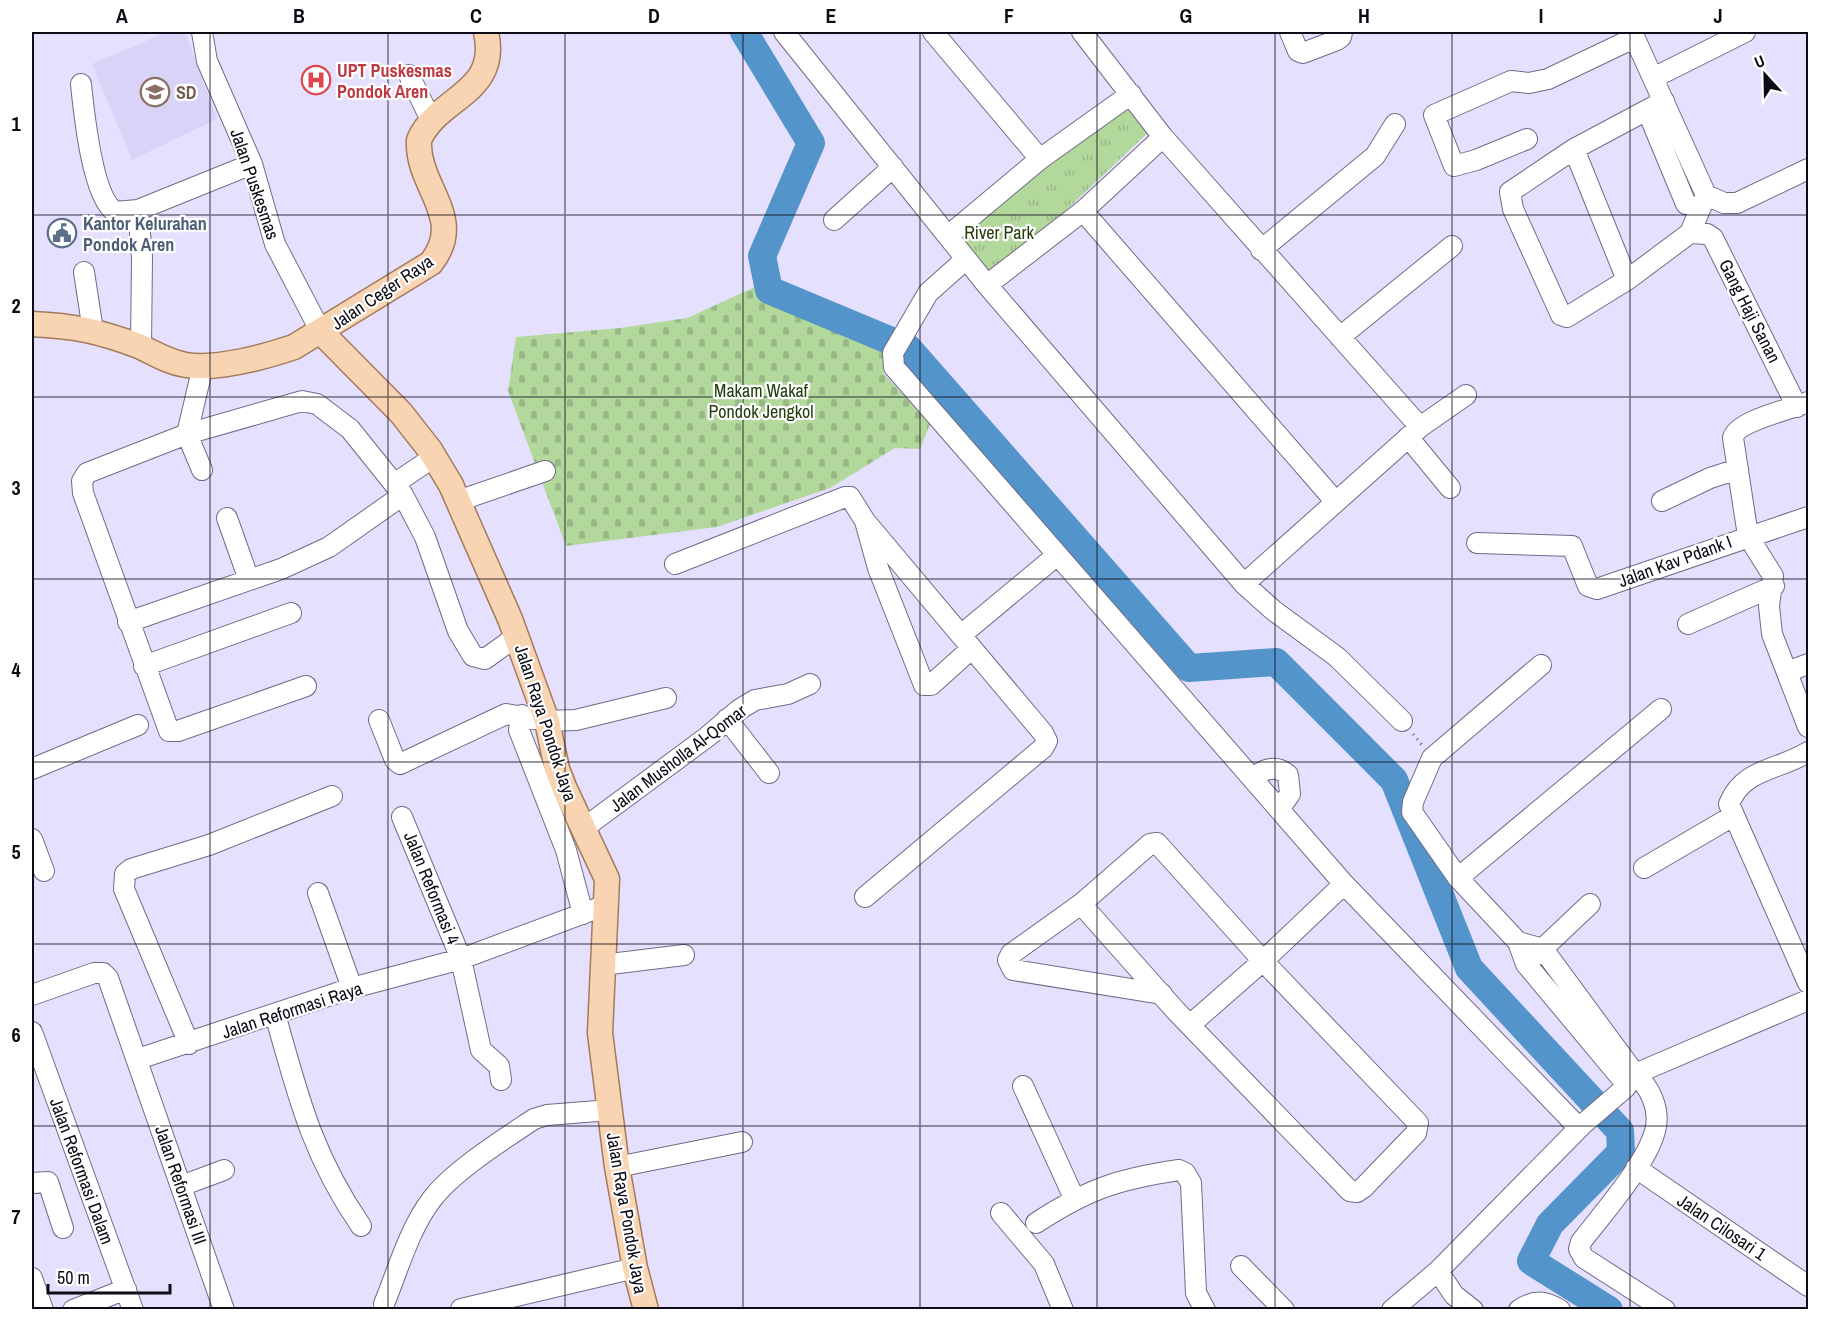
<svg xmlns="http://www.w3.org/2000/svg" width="1840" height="1341" viewBox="0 0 1840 1341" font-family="'Archivo Narrow',sans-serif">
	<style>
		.built { fill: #dad3f8 }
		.grass { fill: url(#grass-tufts) }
		.cemetery { fill: url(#cemetery-stones) }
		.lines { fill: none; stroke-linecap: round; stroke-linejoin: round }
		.river { stroke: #5394ca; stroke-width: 28 }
		.minor-casing { stroke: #716b87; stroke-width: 22 }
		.major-casing { stroke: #a37b5a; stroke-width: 27 }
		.path { stroke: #878398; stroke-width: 3; stroke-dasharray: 1.5 4.5; stroke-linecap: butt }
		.minor { stroke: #fff; stroke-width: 20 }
		.major { stroke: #f8d4b2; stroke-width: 24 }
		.grid { fill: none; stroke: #0d0b15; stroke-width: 1.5; stroke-opacity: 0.55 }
		.labels { text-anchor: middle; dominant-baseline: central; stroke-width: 4.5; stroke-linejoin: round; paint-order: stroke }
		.health-label { font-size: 18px; font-weight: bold; fill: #be3a42; stroke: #fff; text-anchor: start }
		.education-label { font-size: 18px; font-weight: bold; fill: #785e54; stroke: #fff; text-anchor: start }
		.street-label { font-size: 18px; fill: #0d0b15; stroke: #fff }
		.service-label { font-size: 18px; font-weight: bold; fill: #4e5e75; stroke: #fff; text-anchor: start }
		.park-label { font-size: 18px; fill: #233e0d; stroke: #fff }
		.neatline { fill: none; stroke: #0d0b15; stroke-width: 2 }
		.grid-label { font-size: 20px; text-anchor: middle; font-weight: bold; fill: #0d0b15 }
	</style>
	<defs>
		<pattern id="grass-tufts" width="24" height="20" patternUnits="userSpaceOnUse" patternTransform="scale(1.5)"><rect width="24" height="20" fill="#b2d89c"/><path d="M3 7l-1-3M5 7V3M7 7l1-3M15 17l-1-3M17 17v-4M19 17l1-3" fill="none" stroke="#98b886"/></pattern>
		<pattern id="cemetery-stones" width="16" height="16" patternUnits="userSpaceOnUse" patternTransform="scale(1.5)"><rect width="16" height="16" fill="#b2d89c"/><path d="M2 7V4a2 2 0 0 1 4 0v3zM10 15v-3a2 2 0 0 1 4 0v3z" fill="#98b886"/></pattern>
	</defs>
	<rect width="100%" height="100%" fill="#e6e0ff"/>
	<path class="built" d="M 167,32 L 185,32 L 217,119 L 132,160 L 92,64 Z"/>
	<path class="grass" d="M 1131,94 L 1155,126 L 987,285 L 948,236 Z"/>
	<path class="cemetery" d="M 757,286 L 889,331 L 884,374 L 930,424 L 920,449 L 895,448 L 830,488 L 717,527 L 566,546 L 508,391 L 516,337 L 620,328 L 687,318 Z"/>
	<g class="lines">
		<path class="river" d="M 744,32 L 811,143 L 762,256 L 769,290 L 908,348 L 1189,668 L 1276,662 L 1394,780 L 1469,968 L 1620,1131 L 1621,1152 L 1550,1224 L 1531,1261 L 1609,1310"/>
		<g class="minor-casing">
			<path id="minor" d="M 202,32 L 207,61 L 252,164 L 275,244 L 321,332
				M 784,32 L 987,285 L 1244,584 L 1273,610 L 1337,657 L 1402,721
				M 933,32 L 1040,159
				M 1290,32 L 1298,51 L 1303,53 L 1337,40 L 1341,37 L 1342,32
				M 1632,32 L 1706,195 L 1724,203 L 1737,203 L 1808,169
				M 409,75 L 432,122
				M 1653,78 L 1745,32
				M 81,84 C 84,113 92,196 115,212 L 138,210 L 252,164
				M 1664,101 L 1574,149 L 1510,192 L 1513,209 L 1561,315 L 1567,317 L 1627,280 L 1690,233 L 1706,195
				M 1647,110 L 1686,204
				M 1163,137 L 1420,427
				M 1527,139 L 1476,160 L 1454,166 L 1434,115 L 1511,81 L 1529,83 L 1548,79 L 1634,38
				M 1574,149 L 1627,280
				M 138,210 L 142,257 L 141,347
				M 1083,211 L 1335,501
				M 834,220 L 893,167
				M 1690,233 L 1707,234 L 1713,238 L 1797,407
				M 948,236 L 1040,159 L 1131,94
				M 1261,250 L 1375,156 L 1395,124
				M 966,259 L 928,293 L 893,353 L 894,367 L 1344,884 L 1579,1128
				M 84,272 L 93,331
				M 987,285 L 1083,211 L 1163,137 L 1082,32
				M 1340,337 L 1452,246
				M 203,366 L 187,434 L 87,473 L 82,481 L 83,493 L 169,731 L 178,731 L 306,686
				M 1808,402 C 1792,409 1736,421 1733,438 L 1748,536 L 1773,576 L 1769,606 L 1772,634 L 1808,727
				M 1408,437 L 1450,488
				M 202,470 L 187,434 L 302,401 L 317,404 L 350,429 L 403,495 L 425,537 L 458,631 L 473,656 L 485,659 L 517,636
				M 394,484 L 434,457
				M 458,501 L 545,471
				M 1662,501 L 1710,478 L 1738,469
				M 227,518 L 249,580
				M 1477,543 L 1572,546 L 1588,586 L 1597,589 L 1808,517
				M 675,564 L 845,497 L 850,497 L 865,521 L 878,568 L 924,685 L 931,685 L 971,649
				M 1244,584 L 1420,427 L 1466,395
				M 128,622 L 281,569 L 329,547 L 403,495
				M 1688,624 L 1774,586
				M 961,635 L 1056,556
				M 1541,665 L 1432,758 L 1413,802 L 1412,812 L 1458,878 L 1518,942 L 1526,964 L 1627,1085
				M 144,666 L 291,613
				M 1787,672 L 1808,664
				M 522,715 L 519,730 L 566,850 L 583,914
				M 727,719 L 769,773
				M 379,720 L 395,760 L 400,764 L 506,714 L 547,721 L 576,720 L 666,698
				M 1808,752 C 1780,770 1743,768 1729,804 L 1808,983
				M 32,769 L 138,725
				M 1254,778 C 1264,768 1277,765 1288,775 L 1290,794 L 1280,808
				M 402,817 L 461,959 L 481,1050 L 499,1066 L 501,1080
				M 584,828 L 707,737 L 740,709 L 755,700 L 788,694 L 810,684
				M 32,839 L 44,871
				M 1644,868 L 1733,816
				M 1458,878 L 1661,709
				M 318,893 L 352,988
				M 865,897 L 1043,748 L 1047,741 L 1043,733 L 865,521
				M 1081,904 L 1176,1011 L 1350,1191 L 1357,1192 L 1363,1188 L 1416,1133 L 1418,1123 L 1263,961 L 1157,843 L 1150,844 L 1081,904 L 1011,954 L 1008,960 L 1013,970 L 1162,994
				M 1518,942 L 1543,949 L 1635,1074 C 1650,1087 1661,1110 1655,1131 C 1646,1165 1603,1213 1581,1242 L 1579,1249 L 1584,1258 L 1665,1310
				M 1535,956 L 1590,904
				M 602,965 L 684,955
				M 32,995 L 94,973 L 103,973 L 108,978 L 224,1310
				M 275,1014 C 298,1096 312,1155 361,1226
				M 1191,1024 L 1263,961 L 1344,884
				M 32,1032 L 133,1310
				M 189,1044 L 124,889 L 125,874 L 131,869 L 209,845 L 332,796
				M 138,1059 L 352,988 L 461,959 L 606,905
				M 1023,1086 L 1074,1198
				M 617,1167 L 742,1142
				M 1636,1168 L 1808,1286
				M 32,1183 L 48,1182 L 63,1228
				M 181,1186 L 224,1170
				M 1001,1213 L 1044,1264 L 1063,1310
				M 1036,1223 C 1088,1189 1118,1179 1179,1170 L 1185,1173 L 1191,1183 L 1196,1293 L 1205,1310
				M 1241,1266 L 1284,1310
				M 32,1278 L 43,1310
				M 384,1304 C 398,1270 409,1229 432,1199 C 453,1171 504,1139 534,1119 L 547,1115 L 610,1110
				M 461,1309 L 635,1268
				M 73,1310 L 126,1289
				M 1392,1310 L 1438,1271
				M 1473,1310 L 1454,1295 L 1438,1271 L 1582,1125 L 1625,1088 L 1635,1074 L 1808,1000
				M 1519,1310 C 1534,1300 1544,1300 1560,1310"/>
		</g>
		<g class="major-casing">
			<path id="major" d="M 32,324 C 75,326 98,331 139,346 C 154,353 168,362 186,365 C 216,370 264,357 294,347 L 431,263 C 467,218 416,186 419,140 C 438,96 500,94 486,32
				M 321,332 L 401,413 L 430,450 L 451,485 L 510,619 L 547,721 L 557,769 L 564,787 L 607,879 L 600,1033 L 617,1167 L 635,1268 L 646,1310"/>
		</g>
		<path class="path" d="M 1413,734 L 1422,745"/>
		<use href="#minor" class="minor"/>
		<use href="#major" class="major"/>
	</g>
	<path class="grid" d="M 210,32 L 210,1310M 388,32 L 388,1310M 565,32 L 565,1310M 743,32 L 743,1310M 920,32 L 920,1310M 1097,32 L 1097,1310M 1275,32 L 1275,1310M 1452,32 L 1452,1310M 1630,32 L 1630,1310M 32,215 L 1808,215M 32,397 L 1808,397M 32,579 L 1808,579M 32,762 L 1808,762M 32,944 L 1808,944M 32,1126 L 1808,1126"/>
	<defs>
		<g id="hospital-ring" transform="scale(1.5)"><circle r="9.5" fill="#fff" stroke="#e0444e" stroke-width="1.5"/><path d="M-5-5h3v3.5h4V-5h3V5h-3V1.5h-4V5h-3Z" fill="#e0444e"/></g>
		<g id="school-ring" transform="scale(1.5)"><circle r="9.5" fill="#fff" stroke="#8d6e63" stroke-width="1.5"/><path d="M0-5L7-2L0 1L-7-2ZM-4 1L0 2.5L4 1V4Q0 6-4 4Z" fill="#8d6e63"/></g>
		<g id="civic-ring" transform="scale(1.5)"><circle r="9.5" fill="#fff" stroke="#5c6f8a" stroke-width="1.5"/><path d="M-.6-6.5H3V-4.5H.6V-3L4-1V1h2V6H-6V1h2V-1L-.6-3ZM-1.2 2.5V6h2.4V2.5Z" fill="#5c6f8a"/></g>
	</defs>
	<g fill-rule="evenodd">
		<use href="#hospital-ring" x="316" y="80"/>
		<use href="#school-ring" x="155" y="92"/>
		<use href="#civic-ring" x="62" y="233"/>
	</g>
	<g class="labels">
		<g class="health-label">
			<text x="337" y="70">UPT Puskesmas<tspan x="337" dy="21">Pondok Aren</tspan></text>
		</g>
		<g class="education-label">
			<text x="176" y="92">SD</text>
		</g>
		<g class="street-label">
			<text transform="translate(255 184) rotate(71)">Jalan Puskesmas</text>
			<text transform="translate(382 292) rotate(-34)">Jalan Ceger Raya</text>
			<text transform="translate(1750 311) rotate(63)">Gang Haji Sanan</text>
			<text transform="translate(1675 561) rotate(-20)">Jalan Kav Pdank I</text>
			<text transform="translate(546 723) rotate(72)">Jalan Raya Pondok Jaya</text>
			<text transform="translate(678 758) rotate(-37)">Jalan Musholla Al-Qomar</text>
			<text transform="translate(432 888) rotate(68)">Jalan Reformasi 4</text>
			<text transform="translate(292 1010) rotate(-18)">Jalan Reformasi Raya</text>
			<text transform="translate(82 1171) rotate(70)">Jalan Reformasi Dalam</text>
			<text transform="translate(181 1185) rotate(71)">Jalan Reformasi III</text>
			<text transform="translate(627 1213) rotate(80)">Jalan Raya Pondok Jaya</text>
			<text transform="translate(1722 1227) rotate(34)">Jalan Cilosari 1</text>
		</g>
		<g class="service-label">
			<text x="83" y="223">Kantor Kelurahan<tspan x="83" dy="21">Pondok Aren</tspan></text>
		</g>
		<g class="park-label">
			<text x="999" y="232">River Park</text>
			<text x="761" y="390">Makam Wakaf<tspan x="761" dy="21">Pondok Jengkol</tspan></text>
		</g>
	</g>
	<rect width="1840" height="1341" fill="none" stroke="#ffffff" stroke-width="66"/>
	<g transform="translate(1765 75) rotate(338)" stroke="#ffffff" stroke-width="4.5" paint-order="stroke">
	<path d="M0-4.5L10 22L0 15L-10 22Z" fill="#0d0b15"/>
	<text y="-9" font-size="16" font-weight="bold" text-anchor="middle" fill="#0d0b15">U</text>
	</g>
	<path d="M48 1284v9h122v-9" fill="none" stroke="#0d0b15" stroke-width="3"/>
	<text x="57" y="1284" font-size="18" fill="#0d0b15" stroke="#ffffff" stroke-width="4.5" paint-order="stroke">50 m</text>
	<rect x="33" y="33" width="1774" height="1275" class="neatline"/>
	<g class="grid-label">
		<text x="122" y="23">A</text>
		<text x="299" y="23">B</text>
		<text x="476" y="23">C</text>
		<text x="654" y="23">D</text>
		<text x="831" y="23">E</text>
		<text x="1009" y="23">F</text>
		<text x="1186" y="23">G</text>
		<text x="1364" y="23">H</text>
		<text x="1541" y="23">I</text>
		<text x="1718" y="23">J</text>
		<text x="16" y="131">1</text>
		<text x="16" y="313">2</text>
		<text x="16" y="495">3</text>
		<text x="16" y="677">4</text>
		<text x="16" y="859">5</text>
		<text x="16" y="1042">6</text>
		<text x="16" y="1224">7</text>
	</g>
</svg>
